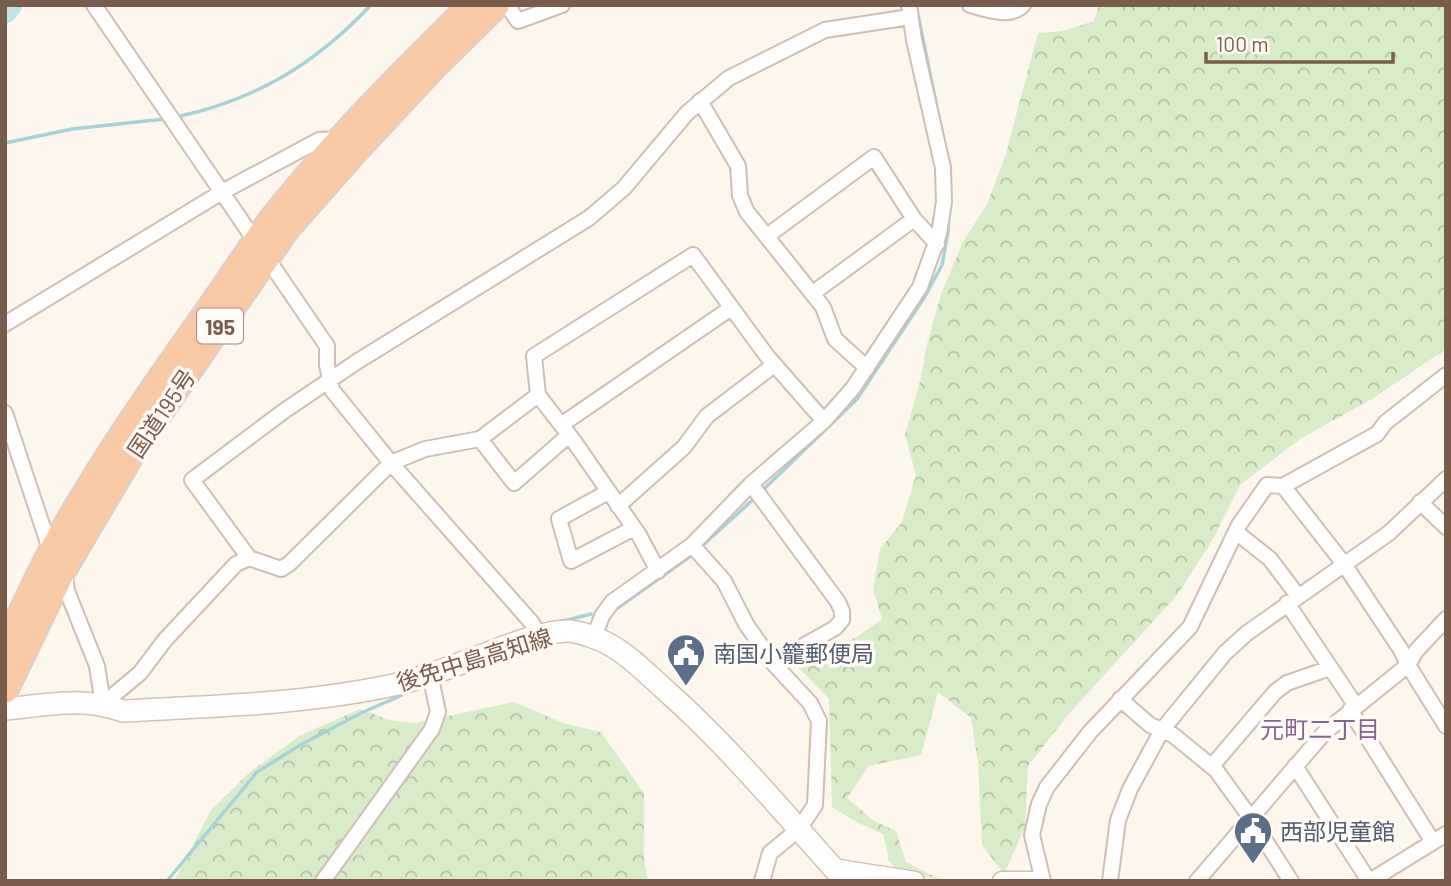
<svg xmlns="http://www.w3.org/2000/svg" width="1451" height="886" viewBox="0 0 1451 886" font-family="Barlow,'Noto Sans JP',sans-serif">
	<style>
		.forest { fill: url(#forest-crowns) }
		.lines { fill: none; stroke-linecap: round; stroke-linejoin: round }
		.stream { stroke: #a5d3da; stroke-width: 3.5 }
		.river { stroke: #bfe3e8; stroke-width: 23 }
		.minor-casing { stroke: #d1beb0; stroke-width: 18 }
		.tertiary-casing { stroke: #d1beb0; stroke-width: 21 }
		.secondary-casing { stroke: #d6c0b0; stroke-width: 24 }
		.trunk-casing { stroke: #dad1cd; stroke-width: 28 }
		.minor { stroke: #fff; stroke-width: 14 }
		.tertiary { stroke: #fff; stroke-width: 18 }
		.secondary { stroke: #fff; stroke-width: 21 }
		.trunk { stroke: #f9c8a4; stroke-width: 24 }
		.labels { text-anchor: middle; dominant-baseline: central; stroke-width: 7; stroke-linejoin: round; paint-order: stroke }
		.shield { fill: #fffaf3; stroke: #a28b7f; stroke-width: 2 }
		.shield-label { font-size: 21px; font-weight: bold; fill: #7a5c4d }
		.street-label { font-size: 23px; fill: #7a5c4d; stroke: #fffaf3 }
		.service-label { font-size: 23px; fill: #4e5e75; stroke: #fffaf3; text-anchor: start }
		.neighbourhood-label { font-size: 24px; fill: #846695; stroke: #fffaf3 }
	</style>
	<defs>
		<pattern id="forest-crowns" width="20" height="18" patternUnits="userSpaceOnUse" patternTransform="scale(1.75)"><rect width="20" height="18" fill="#d8ecc9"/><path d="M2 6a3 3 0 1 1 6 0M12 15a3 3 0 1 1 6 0" fill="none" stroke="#b4c2a5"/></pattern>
	</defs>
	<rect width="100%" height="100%" fill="#fdf6ec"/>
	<path class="forest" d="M 1099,5 L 1446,5 L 1446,349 L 1372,399 L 1300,439 L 1240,485 L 1213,539 L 1178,594 L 1067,716 L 1028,766 L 1025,827 L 1004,874 L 982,845 L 978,762 L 971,718 L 938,692 L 921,755 L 869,766 L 847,798 L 874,821 L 896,831 L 906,862 L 941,880 L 897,871 L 889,860 L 883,834 L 858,823 L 832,807 L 829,699 L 791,660 L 834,647 L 855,638 L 882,619 L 873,589 L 880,549 L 902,522 L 916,475 L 905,435 L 921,378 L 927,344 L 941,294 L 963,242 L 987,204 L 1005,157 L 1038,33 L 1062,31 L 1094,21 Z
		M 514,702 L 563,723 L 601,732 L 644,793 L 644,859 L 648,881 L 174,881 L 211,810 L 249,773 L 299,736 L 360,709 L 389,720 L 415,723 Z"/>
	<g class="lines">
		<path class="stream" d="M 916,5 L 945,147
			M 176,117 C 256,100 315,64 371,5
			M 5,143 L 72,129 L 165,119
			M 762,491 L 857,399 L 924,298 L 942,265 L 948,232 L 949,211
			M 702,546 L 757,496
			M 612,612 L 692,555
			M 559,622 L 591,614
			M 167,881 L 257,772 L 302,744 L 361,713 L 416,689"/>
		<path class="river" d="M 5,12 L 11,5"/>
		<g class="minor-casing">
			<path id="minor" d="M 94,5 L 327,346 L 327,365 L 332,390 L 391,463 L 532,623 L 538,636
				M 507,5 L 518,21 L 562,5
				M 970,5 C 986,9 1010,19 1023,5
				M 700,101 L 738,166 L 740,196 L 747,212 L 823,307 L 835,339 L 867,368
				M 767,236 L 874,157 L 914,219 L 937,244
				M 813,293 L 914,219
				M 5,324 L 222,192 L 319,140 L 340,139
				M 5,413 L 51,552
				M 561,425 L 731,308
				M 480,439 L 514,483 L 569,435
				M 751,484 L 838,602 L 842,611 L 842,620 L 835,628 L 773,663
				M 1283,486 L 1344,564 L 1401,650 L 1408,665 L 1446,726
				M 608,492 L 559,519 L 571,561 L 634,528
				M 1420,502 L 1446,527
				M 618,506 L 684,447 L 707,416 L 774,365
				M 1236,532 L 1270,559 L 1298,596
				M 692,545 L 724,581 L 746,624 L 773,663 L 810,703 L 819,721 L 815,805 L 799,829 L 770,853 L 762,881
				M 249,558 L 192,480 L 284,411 L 358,361 L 589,218 L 624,188 L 687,113 L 729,78 L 825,30 L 910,17
				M 658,571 L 639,535 L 573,440 L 538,395 L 534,356 L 693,255 L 767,356 L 824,421
				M 65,575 L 67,591 L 97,666 L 103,704
				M 1287,603 L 1356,706
				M 594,637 L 602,616 L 612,602 L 692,545 L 751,484 L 824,421 L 853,388 L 920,287 L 939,234 L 944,202 L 943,168 L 914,40 L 909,5
				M 1120,699 L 1150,725 L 1173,735 L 1216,770 L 1250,817 L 1291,881
				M 103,704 L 140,673 L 165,640 L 236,564 L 249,558 L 281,569 L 289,564 L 391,463 L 425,449 L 480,439 L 538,395
				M 1350,710 L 1433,842
				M 1212,766 L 1275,692 L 1287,683 L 1330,668
				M 1295,766 L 1369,881
				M 323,881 L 432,729 L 438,712 L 430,674
				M 1043,881 L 1032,835 L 1039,804 L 1047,787 L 1090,732 L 1190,627 L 1239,525 L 1267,485 L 1283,486 L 1377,434 L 1385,423 L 1446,375
				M 1110,881 L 1118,820 L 1130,789 L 1162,730 L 1225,653 L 1247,633 L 1389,533 L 1446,479
				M 1197,881 L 1325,732 L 1408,665 L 1416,651 L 1446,619
				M 1370,881 L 1446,834"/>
		</g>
		<g class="tertiary-casing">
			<path id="tertiary" d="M 833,868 L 915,881
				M 1002,881 L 1034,881"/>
		</g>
		<g class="secondary-casing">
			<path id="secondary" d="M 5,709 C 48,705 82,696 123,711 C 215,706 308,704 398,684 C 427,677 455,665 483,655 C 506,646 546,630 570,631 C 578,632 588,635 595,638 C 621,647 643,670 663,688 C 730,747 785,815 845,881"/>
		</g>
		<g class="trunk-casing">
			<path id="trunk" d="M 5,646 C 21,614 35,581 52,550 C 99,465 155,385 211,306 C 233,275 252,244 275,215 C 335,140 403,72 471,5
				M 5,691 L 64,569 L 135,449 L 287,229 L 353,154 L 435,66 L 497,5"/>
		</g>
		<use href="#minor" class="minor"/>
		<use href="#tertiary" class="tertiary"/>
		<use href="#secondary" class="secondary"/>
		<use href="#trunk" class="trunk"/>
	</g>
	<defs>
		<g id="civic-pin" transform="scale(2.0125)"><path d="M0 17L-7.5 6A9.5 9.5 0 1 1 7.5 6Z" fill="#5c6f8a" stroke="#fffaf3"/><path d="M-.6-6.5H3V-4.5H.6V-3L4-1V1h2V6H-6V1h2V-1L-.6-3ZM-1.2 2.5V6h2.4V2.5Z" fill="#fff"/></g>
	</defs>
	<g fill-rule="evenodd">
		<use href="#civic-pin" x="686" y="653"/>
		<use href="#civic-pin" x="1253" y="831"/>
	</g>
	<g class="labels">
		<rect class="shield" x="197" y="308.5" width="46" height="35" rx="5"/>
		<g class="shield-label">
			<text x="220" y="326">195</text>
		</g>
		<g class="street-label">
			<text transform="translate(161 413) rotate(-56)">国道195号</text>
			<text transform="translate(474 659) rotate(-17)">後免中島高知線</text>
		</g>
		<g class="service-label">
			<text x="713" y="653">南国小籠郵便局</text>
			<text x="1280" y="831">西部児童館</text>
		</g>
		<g class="neighbourhood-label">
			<text x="1320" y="728">元町二丁目</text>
		</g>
	</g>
	<rect width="1451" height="886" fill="none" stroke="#7a5c4d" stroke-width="14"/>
	<path d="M1206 52v10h187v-10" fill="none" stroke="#7a5c4d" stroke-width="3.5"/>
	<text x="1216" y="52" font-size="21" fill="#7a5c4d" stroke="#fffaf3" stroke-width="5" paint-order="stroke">100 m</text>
</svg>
